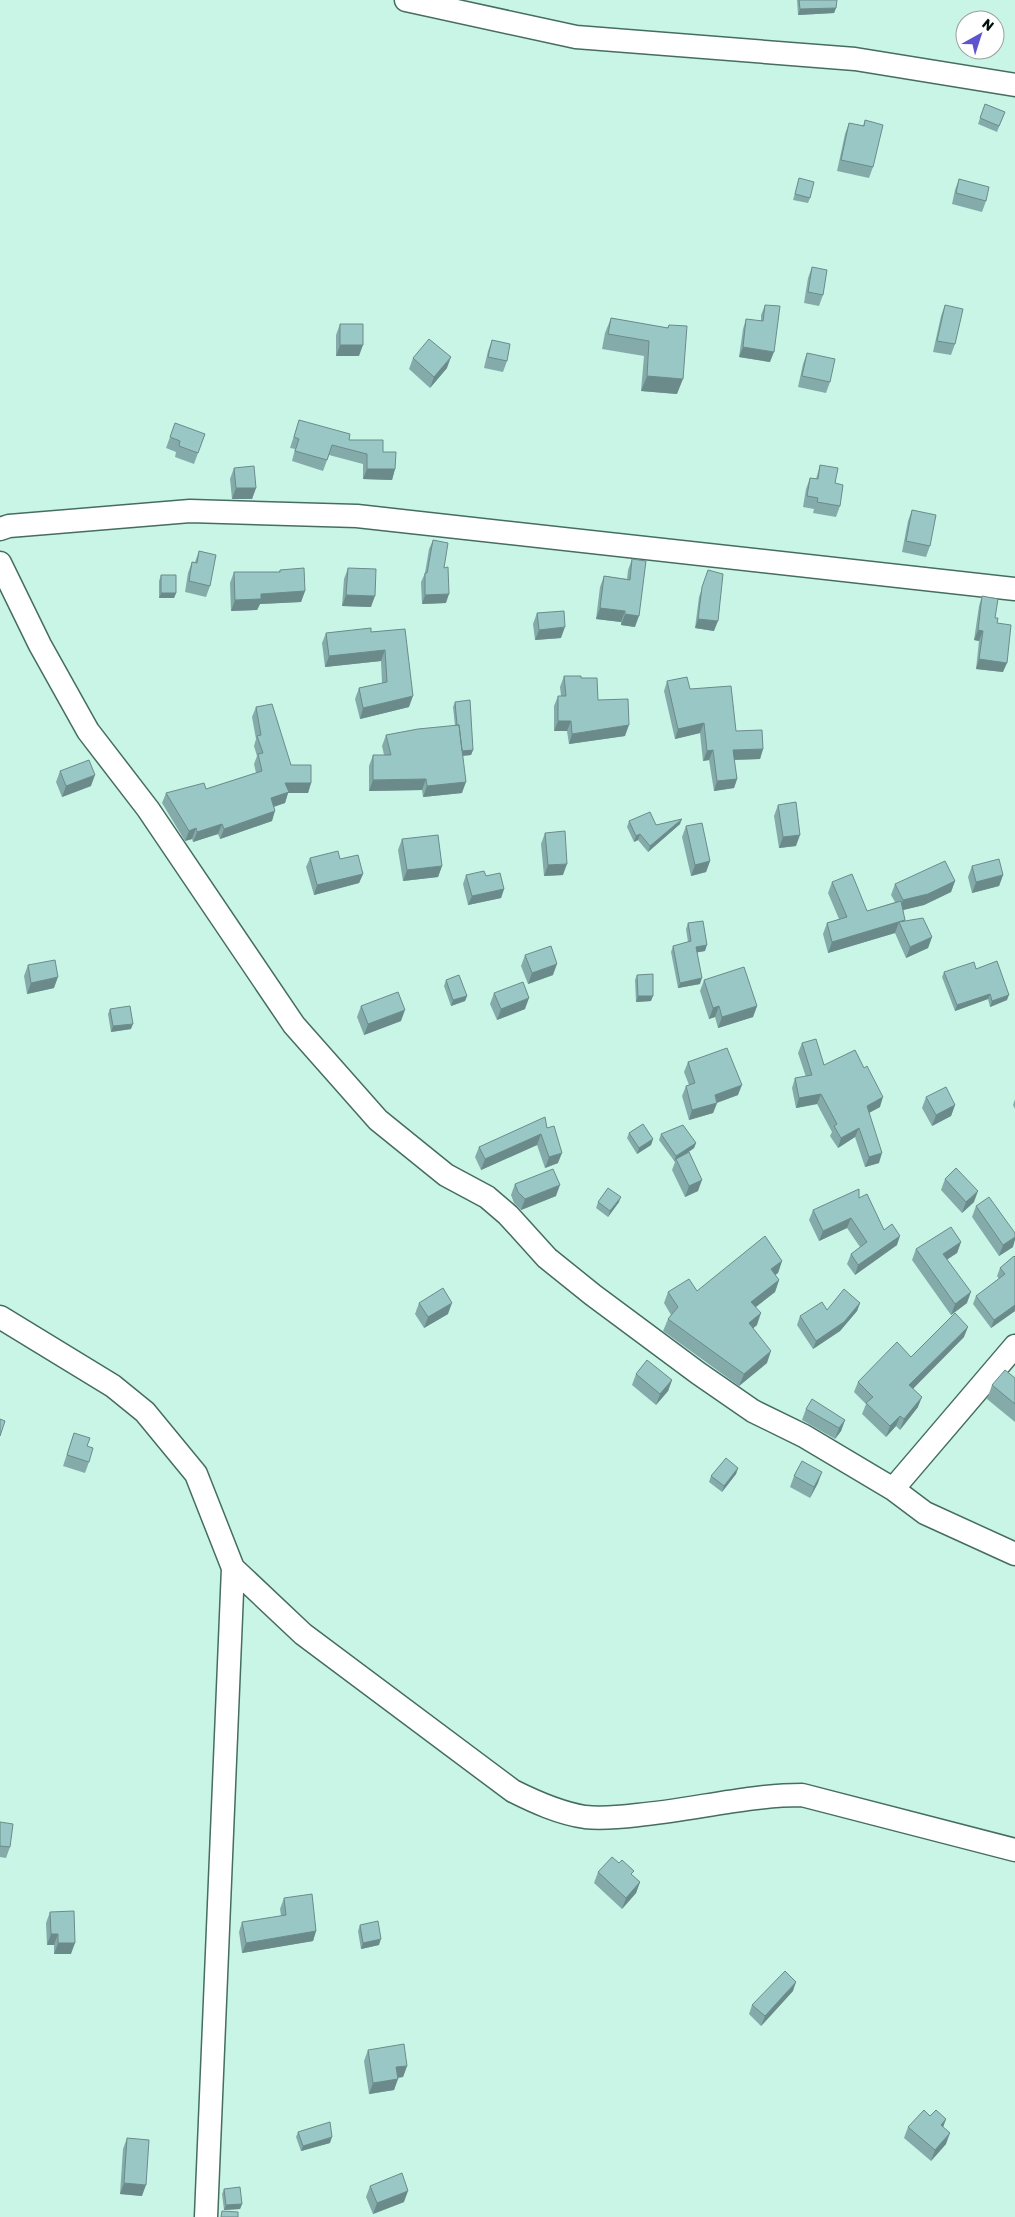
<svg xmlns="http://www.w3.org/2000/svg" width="1015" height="2217" viewBox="0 0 1015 2217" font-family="Rubik,sans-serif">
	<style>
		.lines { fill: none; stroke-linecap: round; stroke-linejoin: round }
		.minor-casing { stroke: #456d60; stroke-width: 25 }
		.minor { stroke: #fff; stroke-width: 22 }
		.wall { fill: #84aba9 }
		.shaded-wall { fill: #6b8b8a }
		.building { fill: #99c7c5; stroke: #6b8b8a }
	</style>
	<rect width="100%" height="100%" fill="#c9f5e6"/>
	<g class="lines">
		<g class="minor-casing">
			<path id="minor" d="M 406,0 L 576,37 L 855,59 L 1015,85
				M 0,529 L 9,526 L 190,511 L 357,516 L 1015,589
				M 0,563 L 40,645 L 88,731 L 148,809 L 294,1025 L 378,1120 L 446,1175 L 487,1197 L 508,1215 L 547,1258 L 593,1295 L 698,1373 L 753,1411 L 804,1436 L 893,1489 L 1015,1346
				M 0,1317 L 113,1386 L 145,1412 L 196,1474 L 233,1568 L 206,2217
				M 893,1489 L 925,1513 L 1015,1554
				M 233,1568 L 303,1634 L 513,1791 C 535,1802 559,1813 585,1817 C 602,1819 621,1817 638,1815 C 693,1810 748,1795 802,1795 L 1015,1850"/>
		</g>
		<use href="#minor" class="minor"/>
	</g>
	<path class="wall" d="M 797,0 L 799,0 L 836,8 L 834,13 L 798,15 Z
		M 985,104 L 1005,112 L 997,132 L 978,124 Z
		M 865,120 L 873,167 L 869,178 L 837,171 L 845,134 L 849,123 L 863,126 Z
		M 799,178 L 810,198 L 808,203 L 793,200 Z
		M 959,179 L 986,201 L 982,212 L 952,204 L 955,190 Z
		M 812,267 L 823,295 L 819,306 L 804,303 L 808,278 Z
		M 765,305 L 770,362 L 739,357 L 743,329 L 746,319 L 761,321 L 761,315 Z
		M 945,305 L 955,344 L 951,355 L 933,352 L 941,316 Z
		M 611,318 L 667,328 L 669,325 L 677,394 L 641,391 L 644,356 L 602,349 L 605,333 Z
		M 340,324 L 359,356 L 336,356 L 336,335 Z
		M 492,340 L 507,361 L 503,372 L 484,368 L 488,351 Z
		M 807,353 L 830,382 L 826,393 L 798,387 L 803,364 Z
		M 413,358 L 447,368 L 430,388 L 409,369 Z
		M 299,420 L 349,440 L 383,452 L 395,469 L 392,480 L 363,479 L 363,464 L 329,455 L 323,471 L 292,461 L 295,449 L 290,448 Z
		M 175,423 L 205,434 L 194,464 L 175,457 L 176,452 L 166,448 Z
		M 820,465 L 835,483 L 840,506 L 836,517 L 813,513 L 814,509 L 803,507 L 806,489 L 810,478 L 816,479 Z
		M 234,468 L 256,488 L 252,499 L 232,499 L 230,479 Z
		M 912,510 L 930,546 L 926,557 L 902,552 L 908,521 Z
		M 433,540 L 444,568 L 446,603 L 422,604 L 421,582 L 425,573 L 429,549 Z
		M 199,551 L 210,586 L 206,597 L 185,592 L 188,573 L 192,562 L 195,562 Z
		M 632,559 L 635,627 L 621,625 L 621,622 L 596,619 L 600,587 L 604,576 L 627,579 L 628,570 Z
		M 348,568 L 371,607 L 342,606 L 344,579 Z
		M 280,570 L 305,591 L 301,602 L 260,604 L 257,610 L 231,611 L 230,583 L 234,572 L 279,572 Z
		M 708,570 L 714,631 L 695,628 L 699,597 Z
		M 161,575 L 176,593 L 174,598 L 159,598 L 159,581 Z
		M 982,596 L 995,618 L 997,623 L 1003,672 L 976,669 L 979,641 L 974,640 L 979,606 Z
		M 537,613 L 561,638 L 535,640 L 533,624 Z
		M 405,629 L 409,707 L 360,719 L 355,699 L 359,688 L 382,683 L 381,661 L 325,667 L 322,643 L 326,633 L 371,632 Z
		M 564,676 L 581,678 L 625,736 L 569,744 L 567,731 L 554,731 L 554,706 L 558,696 L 561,696 L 560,687 Z
		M 667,681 L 690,689 L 736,731 L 763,749 L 760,759 L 734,760 L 737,779 L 734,788 L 714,791 L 709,760 L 703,761 L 700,733 L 675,739 L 664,691 Z
		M 455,702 L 473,750 L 471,755 L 462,756 L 462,793 L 423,797 L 422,790 L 369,791 L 369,766 L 373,755 L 384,755 L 382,746 L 386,735 L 455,726 L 453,707 Z
		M 256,707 L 291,765 L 311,783 L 308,793 L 288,793 L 285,803 L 274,806 L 272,821 L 220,839 L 218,834 L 193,842 L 192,839 L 185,841 L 162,803 L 166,793 L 206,789 L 256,773 L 254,764 L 257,756 L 254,746 L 256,739 L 252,717 Z
		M 60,771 L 91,786 L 62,797 L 56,782 Z
		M 778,805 L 796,846 L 779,848 L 774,816 Z
		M 629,821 L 656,825 L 680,824 L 648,852 L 638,840 L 634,842 L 627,827 Z
		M 686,826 L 710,861 L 706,872 L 691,876 L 682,837 Z
		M 545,833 L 563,875 L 544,876 L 541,844 Z
		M 402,839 L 442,866 L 438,877 L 403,881 L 398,850 Z
		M 310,858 L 340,859 L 363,874 L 359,883 L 314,895 L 306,867 Z
		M 972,866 L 1003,875 L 999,886 L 972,893 L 968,877 Z
		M 466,875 L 486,876 L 504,889 L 501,898 L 468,905 L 463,884 Z
		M 955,881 L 951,892 L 924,905 L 903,910 L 904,921 L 932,937 L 928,948 L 906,958 L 895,933 L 828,953 L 823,934 L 827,923 L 839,919 L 828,893 L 832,882 L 867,911 L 895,902 L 891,895 L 895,884 Z
		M 688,923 L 705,951 L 697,952 L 700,984 L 678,988 L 671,952 L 673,946 L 688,942 L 686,929 Z
		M 525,955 L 553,975 L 528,984 L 521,966 Z
		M 28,965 L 54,988 L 27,994 L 24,976 Z
		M 944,972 L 1007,1000 L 990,1007 L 988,999 L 955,1011 L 942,977 Z
		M 637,975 L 651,1001 L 636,1002 L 635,980 Z
		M 446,980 L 467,996 L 465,1001 L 451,1006 L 444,986 Z
		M 704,980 L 757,1006 L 753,1017 L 718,1028 L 715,1017 L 709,1019 L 700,991 Z
		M 494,993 L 525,1009 L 497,1020 L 490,1004 Z
		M 361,1006 L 401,1021 L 364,1035 L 357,1017 Z
		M 110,1009 L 131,1029 L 111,1032 L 108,1014 Z
		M 802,1043 L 824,1065 L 880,1107 L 869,1113 L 879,1163 L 865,1167 L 855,1137 L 838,1148 L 830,1136 L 832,1132 L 817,1104 L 796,1108 L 792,1088 L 795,1078 L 806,1077 L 798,1053 Z
		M 688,1062 L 738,1095 L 717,1103 L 713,1113 L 689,1120 L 682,1096 L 686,1086 L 689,1085 L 684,1072 Z
		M 926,1097 L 955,1105 L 951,1116 L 932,1126 L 922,1108 Z
		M 1015,1099 L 1015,1109 L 1013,1105 Z
		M 547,1128 L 558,1163 L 545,1168 L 537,1145 L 481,1170 L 475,1157 L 479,1147 Z
		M 629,1133 L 653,1139 L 651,1145 L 637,1154 L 627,1138 Z
		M 661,1134 L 696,1143 L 694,1148 L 686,1154 L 698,1191 L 685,1197 L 672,1170 L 675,1162 L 659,1140 Z
		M 945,1179 L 974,1202 L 962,1213 L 941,1190 Z
		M 515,1184 L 556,1196 L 521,1210 L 514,1203 L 511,1195 Z
		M 859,1198 L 884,1230 L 897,1245 L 855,1275 L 847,1264 L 851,1254 L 860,1247 L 847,1228 L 819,1241 L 809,1220 L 813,1210 Z
		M 598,1202 L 619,1202 L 608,1217 L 596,1208 Z
		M 976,1206 L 1013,1247 L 999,1256 L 972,1217 Z
		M 961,1242 L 957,1253 L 947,1259 L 967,1303 L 951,1315 L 912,1260 L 916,1249 Z
		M 1014,1256 L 1015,1311 L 991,1328 L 973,1304 L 976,1296 L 999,1279 L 997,1276 L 1000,1268 Z
		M 782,1261 L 778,1273 L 775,1275 L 779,1280 L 775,1292 L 755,1307 L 757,1325 L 753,1328 L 767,1363 L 739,1386 L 663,1331 L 668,1319 L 671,1315 L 664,1303 L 668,1292 L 697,1291 Z
		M 419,1303 L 448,1314 L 424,1328 L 415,1314 Z
		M 860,1303 L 857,1311 L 840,1331 L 813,1349 L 797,1325 L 800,1316 Z
		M 964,1337 L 913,1388 L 918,1407 L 900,1430 L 896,1426 L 886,1437 L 862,1414 L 866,1404 L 854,1392 L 858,1382 L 911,1357 Z
		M 636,1374 L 672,1380 L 668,1391 L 656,1405 L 632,1385 Z
		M 1015,1378 L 1015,1422 L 987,1399 L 992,1385 Z
		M 806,1409 L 845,1420 L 841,1431 L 835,1439 L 802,1420 Z
		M 74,1433 L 89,1462 L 85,1473 L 63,1466 Z
		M 738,1468 L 736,1474 L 722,1492 L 709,1482 L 711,1476 Z
		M 794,1476 L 818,1483 L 810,1498 L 790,1487 Z
		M 0,1822 L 10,1847 L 6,1858 L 0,1857 Z
		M 598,1872 L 632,1876 L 640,1882 L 636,1893 L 622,1909 L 594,1883 Z
		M 284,1898 L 316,1931 L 313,1941 L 242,1953 L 239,1932 L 242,1922 L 281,1916 L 280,1909 Z
		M 50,1912 L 71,1954 L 54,1954 L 54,1945 L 47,1945 L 46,1923 Z
		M 360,1925 L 379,1945 L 361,1949 L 358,1931 Z
		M 793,1991 L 761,2026 L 749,2014 L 752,2005 Z
		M 368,2050 L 407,2066 L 403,2077 L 398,2078 L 394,2090 L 369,2094 L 364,2061 Z
		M 930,2116 L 946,2119 L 943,2127 L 946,2144 L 931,2161 L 904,2138 L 908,2127 Z
		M 298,2132 L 330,2143 L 301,2151 L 296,2137 Z
		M 127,2138 L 142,2196 L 120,2194 L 123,2149 Z
		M 370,2186 L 404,2202 L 373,2214 L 366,2197 Z
		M 224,2189 L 242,2204 L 240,2209 L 224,2210 L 222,2194 Z"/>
	<path class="shaded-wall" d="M 836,8 L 834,13 L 798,15 L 800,9 Z
		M 340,345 L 363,345 L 359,356 L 336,356 Z
		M 743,347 L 774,352 L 770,362 L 739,357 Z
		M 451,357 L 447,368 L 430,388 L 434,377 Z
		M 647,376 L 683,379 L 677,394 L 641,391 Z
		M 367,469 L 395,469 L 392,480 L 363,479 Z
		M 236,488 L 256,488 L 252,499 L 232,499 Z
		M 305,591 L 301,602 L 260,604 L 257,610 L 231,611 L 235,600 L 261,594 Z
		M 161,593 L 176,593 L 174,598 L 159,598 Z
		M 449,594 L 446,603 L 422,604 L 425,595 Z
		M 346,595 L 375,596 L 371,607 L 342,606 Z
		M 600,608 L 625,611 L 621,622 L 596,619 Z
		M 625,614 L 639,616 L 635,627 L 621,625 Z
		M 698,619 L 718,621 L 714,631 L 695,628 Z
		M 565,627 L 561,638 L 535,640 L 539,630 Z
		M 978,630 L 983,631 L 979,641 L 974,640 Z
		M 385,650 L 381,661 L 325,667 L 329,656 Z
		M 979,659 L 1007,663 L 1003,672 L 976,669 Z
		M 413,696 L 409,707 L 360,719 L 363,708 Z
		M 558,721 L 571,721 L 567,731 L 554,731 Z
		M 704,723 L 700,733 L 675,739 L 678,729 Z
		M 629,725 L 625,736 L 569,744 L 572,734 Z
		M 763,749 L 760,759 L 729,760 L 733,750 Z
		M 473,750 L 471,755 L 458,756 L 460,751 Z
		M 713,750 L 709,760 L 703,761 L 707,751 Z
		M 95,775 L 91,786 L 62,797 L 66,786 Z
		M 426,779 L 422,790 L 369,791 L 373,780 Z
		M 737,779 L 734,788 L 714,791 L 717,781 Z
		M 466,782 L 462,793 L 423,797 L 427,786 Z
		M 285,783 L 311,783 L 308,793 L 288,793 L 285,803 L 268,809 L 271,798 Z
		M 275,811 L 272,821 L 220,839 L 224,829 Z
		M 682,819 L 680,824 L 648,852 L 650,846 Z
		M 222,824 L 218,834 L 193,842 L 197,832 Z
		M 196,828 L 192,839 L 185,841 L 189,831 Z
		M 640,834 L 638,840 L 634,842 L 636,836 Z
		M 800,835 L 796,846 L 779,848 L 783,837 Z
		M 710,861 L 706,872 L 691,876 L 695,865 Z
		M 567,864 L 563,875 L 544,876 L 548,865 Z
		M 442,866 L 438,877 L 403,881 L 407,870 Z
		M 363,874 L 359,883 L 314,895 L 317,885 Z
		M 1003,875 L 999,886 L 972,893 L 976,882 Z
		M 955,881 L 951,892 L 924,905 L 899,911 L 903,900 Z
		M 504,889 L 501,898 L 468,905 L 472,896 Z
		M 905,920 L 902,929 L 899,922 L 895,933 L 828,953 L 832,942 Z
		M 932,937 L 928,948 L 906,958 L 910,947 Z
		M 707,945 L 705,951 L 694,953 L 696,947 Z
		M 557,964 L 553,975 L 528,984 L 532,973 Z
		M 58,977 L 54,988 L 27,994 L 31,983 Z
		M 702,978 L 700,984 L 678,988 L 680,983 Z
		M 990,994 L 988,999 L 955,1011 L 957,1005 Z
		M 1009,995 L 1007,1000 L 990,1007 L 992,1001 Z
		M 467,996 L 465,1001 L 451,1006 L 453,1000 Z
		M 638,996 L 653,996 L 651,1001 L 636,1002 Z
		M 529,998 L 525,1009 L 497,1020 L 501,1009 Z
		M 719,1006 L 715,1017 L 709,1019 L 713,1008 Z
		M 757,1006 L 753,1017 L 718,1028 L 722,1017 Z
		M 405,1010 L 401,1021 L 364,1035 L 368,1024 Z
		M 133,1024 L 131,1029 L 111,1032 L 113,1026 Z
		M 742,1085 L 738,1095 L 713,1104 L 717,1103 L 713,1113 L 689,1120 L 692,1110 L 715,1095 Z
		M 821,1094 L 817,1104 L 796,1108 L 799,1098 Z
		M 883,1097 L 880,1107 L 863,1116 L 867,1106 Z
		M 955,1105 L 951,1116 L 932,1126 L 936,1115 Z
		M 859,1128 L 855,1137 L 838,1148 L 841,1138 Z
		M 541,1134 L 537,1145 L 481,1170 L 485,1159 Z
		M 653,1139 L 651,1145 L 637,1154 L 639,1148 Z
		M 696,1143 L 694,1148 L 677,1160 L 676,1159 L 674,1162 L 676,1156 Z
		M 562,1153 L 558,1163 L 545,1168 L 549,1157 Z
		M 882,1153 L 879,1163 L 865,1167 L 869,1157 Z
		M 702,1180 L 698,1191 L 685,1197 L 689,1186 Z
		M 560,1185 L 556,1196 L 521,1210 L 525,1199 Z
		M 978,1191 L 974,1202 L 962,1213 L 966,1202 Z
		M 621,1197 L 619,1202 L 608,1217 L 610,1211 Z
		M 851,1218 L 847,1228 L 819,1241 L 823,1231 Z
		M 900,1236 L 897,1245 L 855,1275 L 858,1265 Z
		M 1015,1237 L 1015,1240 L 1013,1247 L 999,1256 L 1003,1245 Z
		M 961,1242 L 957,1253 L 939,1265 L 943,1254 Z
		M 782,1261 L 778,1273 L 767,1281 L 771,1269 Z
		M 779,1280 L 775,1292 L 747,1314 L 751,1302 Z
		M 971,1292 L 967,1303 L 951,1315 L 955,1304 Z
		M 452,1303 L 448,1314 L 424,1328 L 428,1317 Z
		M 860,1303 L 857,1311 L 840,1331 L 813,1349 L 816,1341 Z
		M 1015,1305 L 1015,1311 L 991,1328 L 994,1320 Z
		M 761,1313 L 757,1325 L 745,1335 L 749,1323 Z
		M 968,1327 L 964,1337 L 906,1396 L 909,1385 Z
		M 771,1351 L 767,1363 L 739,1386 L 744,1374 Z
		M 672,1380 L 668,1391 L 656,1405 L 660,1394 Z
		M 922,1397 L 918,1407 L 900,1430 L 904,1419 Z
		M 900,1416 L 896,1426 L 886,1437 L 890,1426 Z
		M 845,1420 L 841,1431 L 835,1439 L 839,1428 Z
		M 738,1468 L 736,1474 L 722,1492 L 724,1486 Z
		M 822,1472 L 818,1483 L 810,1498 L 814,1487 Z
		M 640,1882 L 636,1893 L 622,1909 L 626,1898 Z
		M 316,1931 L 313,1941 L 242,1953 L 246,1943 Z
		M 51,1934 L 58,1934 L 54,1945 L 47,1945 Z
		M 381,1939 L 379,1945 L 361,1949 L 363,1943 Z
		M 58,1943 L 75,1943 L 71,1954 L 54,1954 Z
		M 796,1982 L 793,1991 L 761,2026 L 765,2016 Z
		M 407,2066 L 403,2077 L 392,2078 L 396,2067 Z
		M 398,2079 L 394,2090 L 369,2094 L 373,2083 Z
		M 946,2119 L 942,2130 L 941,2125 Z
		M 950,2133 L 946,2144 L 931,2161 L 935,2150 Z
		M 332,2137 L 330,2143 L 301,2151 L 303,2146 Z
		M 124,2183 L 146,2185 L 142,2196 L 120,2194 Z
		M 408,2191 L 404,2202 L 373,2214 L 377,2203 Z
		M 242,2204 L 240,2209 L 224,2210 L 226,2205 Z"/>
	<path class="building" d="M 799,0 L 837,0 L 836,8 L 800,9 Z
		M 985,104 L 1005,112 L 999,126 L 980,118 Z
		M 865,120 L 883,125 L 873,167 L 841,160 L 849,123 L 864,126 Z
		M 799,178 L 814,182 L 810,198 L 795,194 Z
		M 959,179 L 989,187 L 986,201 L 956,193 Z
		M 812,267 L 827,270 L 823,295 L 808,292 Z
		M 765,305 L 780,306 L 774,352 L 743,347 L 746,319 L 763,321 Z
		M 945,305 L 963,309 L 955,344 L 937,341 Z
		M 611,318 L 668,328 L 669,325 L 687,326 L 683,379 L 647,376 L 649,341 L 608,334 Z
		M 340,324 L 363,324 L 363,345 L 340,345 Z
		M 429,339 L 451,357 L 434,377 L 413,358 Z
		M 492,340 L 510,344 L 507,361 L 488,357 Z
		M 807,353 L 835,359 L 830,382 L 802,376 Z
		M 299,420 L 350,434 L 349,440 L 383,440 L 383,452 L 396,452 L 395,469 L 367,469 L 367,454 L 332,445 L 327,460 L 295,451 L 299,439 L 294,437 Z
		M 175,423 L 205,434 L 198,453 L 179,446 L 180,441 L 170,437 Z
		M 820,465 L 838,468 L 835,483 L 843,485 L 840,506 L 817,502 L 818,498 L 807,496 L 810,478 L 818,479 Z
		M 254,466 L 256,488 L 236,488 L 234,468 Z
		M 912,510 L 936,515 L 930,546 L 906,541 Z
		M 433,540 L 448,543 L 444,568 L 448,567 L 449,594 L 425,595 L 425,573 L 427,573 Z
		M 199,551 L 216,555 L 210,586 L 189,581 L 192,562 L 197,563 Z
		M 632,559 L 646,561 L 639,616 L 625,614 L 625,611 L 600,608 L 604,576 L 630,580 Z
		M 304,568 L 305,591 L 261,594 L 261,599 L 235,600 L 234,572 L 280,572 L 280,570 Z
		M 348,568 L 376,569 L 375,596 L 346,595 Z
		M 708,570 L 723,574 L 718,621 L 698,619 L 702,587 Z
		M 161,575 L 176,575 L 176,593 L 161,593 Z
		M 982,596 L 998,599 L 995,618 L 998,618 L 997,623 L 1011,625 L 1007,663 L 979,659 L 983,631 L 978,630 Z
		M 564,611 L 565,627 L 539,630 L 537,613 Z
		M 371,628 L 371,632 L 405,629 L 413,696 L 363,708 L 359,688 L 387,682 L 385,650 L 329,656 L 326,633 Z
		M 564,676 L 581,676 L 581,678 L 597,678 L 598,700 L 628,699 L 629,725 L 572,734 L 571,721 L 558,721 L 558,696 L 566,696 Z
		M 687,677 L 690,689 L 731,686 L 736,731 L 762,730 L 763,749 L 733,750 L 737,779 L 717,781 L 713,750 L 707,751 L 704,723 L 678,729 L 667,681 Z
		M 470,700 L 473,750 L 462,751 L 459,725 L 457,725 L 455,702 Z
		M 272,704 L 291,765 L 311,765 L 311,783 L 285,783 L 289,792 L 271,798 L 275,811 L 224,829 L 222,824 L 197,832 L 196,828 L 189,831 L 166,793 L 204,783 L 206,789 L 262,771 L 258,754 L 263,753 L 257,736 L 261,735 L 256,707 Z
		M 459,725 L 466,782 L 427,786 L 426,779 L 373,780 L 373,755 L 391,755 L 386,735 L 418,729 Z
		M 89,760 L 95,775 L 66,786 L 60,771 Z
		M 796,802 L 800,835 L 783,837 L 778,805 Z
		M 650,812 L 656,825 L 682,819 L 650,846 L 640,834 L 636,836 L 629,821 Z
		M 702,823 L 710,861 L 695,865 L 686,826 Z
		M 565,831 L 567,864 L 548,865 L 545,833 Z
		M 438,835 L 442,866 L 407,870 L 402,839 Z
		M 338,851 L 340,859 L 358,855 L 363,874 L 317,885 L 310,858 Z
		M 999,859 L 1003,875 L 976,882 L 972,866 Z
		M 945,861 L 955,881 L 928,894 L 903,900 L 895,884 Z
		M 484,871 L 486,876 L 500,873 L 504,889 L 472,896 L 466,875 Z
		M 852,874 L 867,911 L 901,901 L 905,920 L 832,942 L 827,923 L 847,917 L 832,882 Z
		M 923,918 L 932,937 L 910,947 L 899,922 Z
		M 703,921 L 707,945 L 696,947 L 702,978 L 680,983 L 673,946 L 691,941 L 688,923 Z
		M 551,946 L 557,964 L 532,973 L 525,955 Z
		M 55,960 L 58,977 L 31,983 L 28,965 Z
		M 997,961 L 1009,995 L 992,1001 L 990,994 L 957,1005 L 944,972 L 974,962 L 976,969 Z
		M 744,967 L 757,1006 L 722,1017 L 719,1006 L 713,1008 L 704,980 Z
		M 653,974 L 653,996 L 638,996 L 637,975 Z
		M 459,975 L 467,996 L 453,1000 L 446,980 Z
		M 523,982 L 529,998 L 501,1009 L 494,993 Z
		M 398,992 L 405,1010 L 368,1024 L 361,1006 Z
		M 130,1006 L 133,1024 L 113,1026 L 110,1009 Z
		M 816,1039 L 824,1065 L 855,1050 L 864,1068 L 867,1066 L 883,1097 L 867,1106 L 882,1153 L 869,1157 L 859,1128 L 841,1138 L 834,1126 L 837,1124 L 821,1094 L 799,1098 L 795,1078 L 812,1075 L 802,1043 Z
		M 727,1048 L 742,1085 L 715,1095 L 717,1103 L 692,1110 L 686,1086 L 695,1083 L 688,1062 Z
		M 946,1087 L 955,1105 L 936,1115 L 926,1097 Z
		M 545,1117 L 547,1128 L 554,1126 L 562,1153 L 549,1157 L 541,1134 L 485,1159 L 479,1147 Z
		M 643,1124 L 653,1139 L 639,1148 L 629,1133 Z
		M 683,1125 L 696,1143 L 676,1156 L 661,1134 Z
		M 689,1152 L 702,1180 L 689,1186 L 676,1159 Z
		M 956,1168 L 978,1191 L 966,1202 L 945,1179 Z
		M 553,1169 L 560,1185 L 525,1199 L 518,1192 L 515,1184 Z
		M 608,1188 L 621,1197 L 610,1211 L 598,1202 Z
		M 859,1189 L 859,1198 L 867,1194 L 884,1230 L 892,1224 L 900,1236 L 858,1265 L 851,1254 L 867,1242 L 851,1218 L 823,1231 L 813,1210 Z
		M 989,1197 L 1015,1233 L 1015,1237 L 1003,1245 L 976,1206 Z
		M 951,1227 L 961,1242 L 943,1254 L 971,1292 L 955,1304 L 916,1249 Z
		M 765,1236 L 782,1261 L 771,1269 L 779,1280 L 751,1302 L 761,1313 L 749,1323 L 771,1351 L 744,1374 L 668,1319 L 678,1307 L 668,1292 L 689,1279 L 697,1291 Z
		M 1014,1256 L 1015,1257 L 1015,1305 L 994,1320 L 976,1296 L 1005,1274 L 1000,1268 Z
		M 443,1288 L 452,1303 L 428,1317 L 419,1303 Z
		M 844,1289 L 860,1303 L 844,1322 L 816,1341 L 800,1316 L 822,1302 L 827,1310 Z
		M 955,1313 L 968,1327 L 909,1385 L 922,1397 L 904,1419 L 900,1416 L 890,1426 L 866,1403 L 873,1397 L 858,1382 L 897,1342 L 911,1357 Z
		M 647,1360 L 672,1380 L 660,1394 L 636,1374 Z
		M 1005,1370 L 1015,1378 L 1015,1404 L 992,1385 Z
		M 812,1399 L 845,1420 L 839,1428 L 806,1409 Z
		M 0,1419 L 5,1421 L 0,1436 Z
		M 74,1433 L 90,1438 L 87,1446 L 93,1448 L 89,1462 L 67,1455 Z
		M 726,1458 L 738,1468 L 724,1486 L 711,1476 Z
		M 802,1461 L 822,1472 L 814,1487 L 794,1476 Z
		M 0,1822 L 13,1824 L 10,1847 L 0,1846 Z
		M 612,1857 L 619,1863 L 622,1860 L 634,1871 L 631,1874 L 640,1882 L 626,1898 L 598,1872 Z
		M 312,1894 L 316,1931 L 246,1943 L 242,1922 L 286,1915 L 284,1898 Z
		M 74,1911 L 75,1943 L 58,1943 L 58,1934 L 51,1934 L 50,1912 Z
		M 378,1921 L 381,1939 L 363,1943 L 360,1925 Z
		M 785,1971 L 796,1982 L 765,2016 L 752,2005 Z
		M 404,2044 L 407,2066 L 396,2067 L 398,2079 L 373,2083 L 368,2050 Z
		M 924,2110 L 930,2116 L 936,2110 L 946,2119 L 941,2125 L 950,2133 L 935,2150 L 908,2127 Z
		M 330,2122 L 332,2137 L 303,2146 L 298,2132 Z
		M 127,2138 L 149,2140 L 146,2185 L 124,2183 Z
		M 402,2173 L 408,2191 L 377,2203 L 370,2186 Z
		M 240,2187 L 242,2204 L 226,2205 L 224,2189 Z
		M 222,2211 L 238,2212 L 238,2217 L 221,2217 Z"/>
	<g transform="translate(980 35) rotate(39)"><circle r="24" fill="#ffffff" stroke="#9aa09e"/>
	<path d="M0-4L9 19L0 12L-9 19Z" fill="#5e55ce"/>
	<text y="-8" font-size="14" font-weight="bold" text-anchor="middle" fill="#03110d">N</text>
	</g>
</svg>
